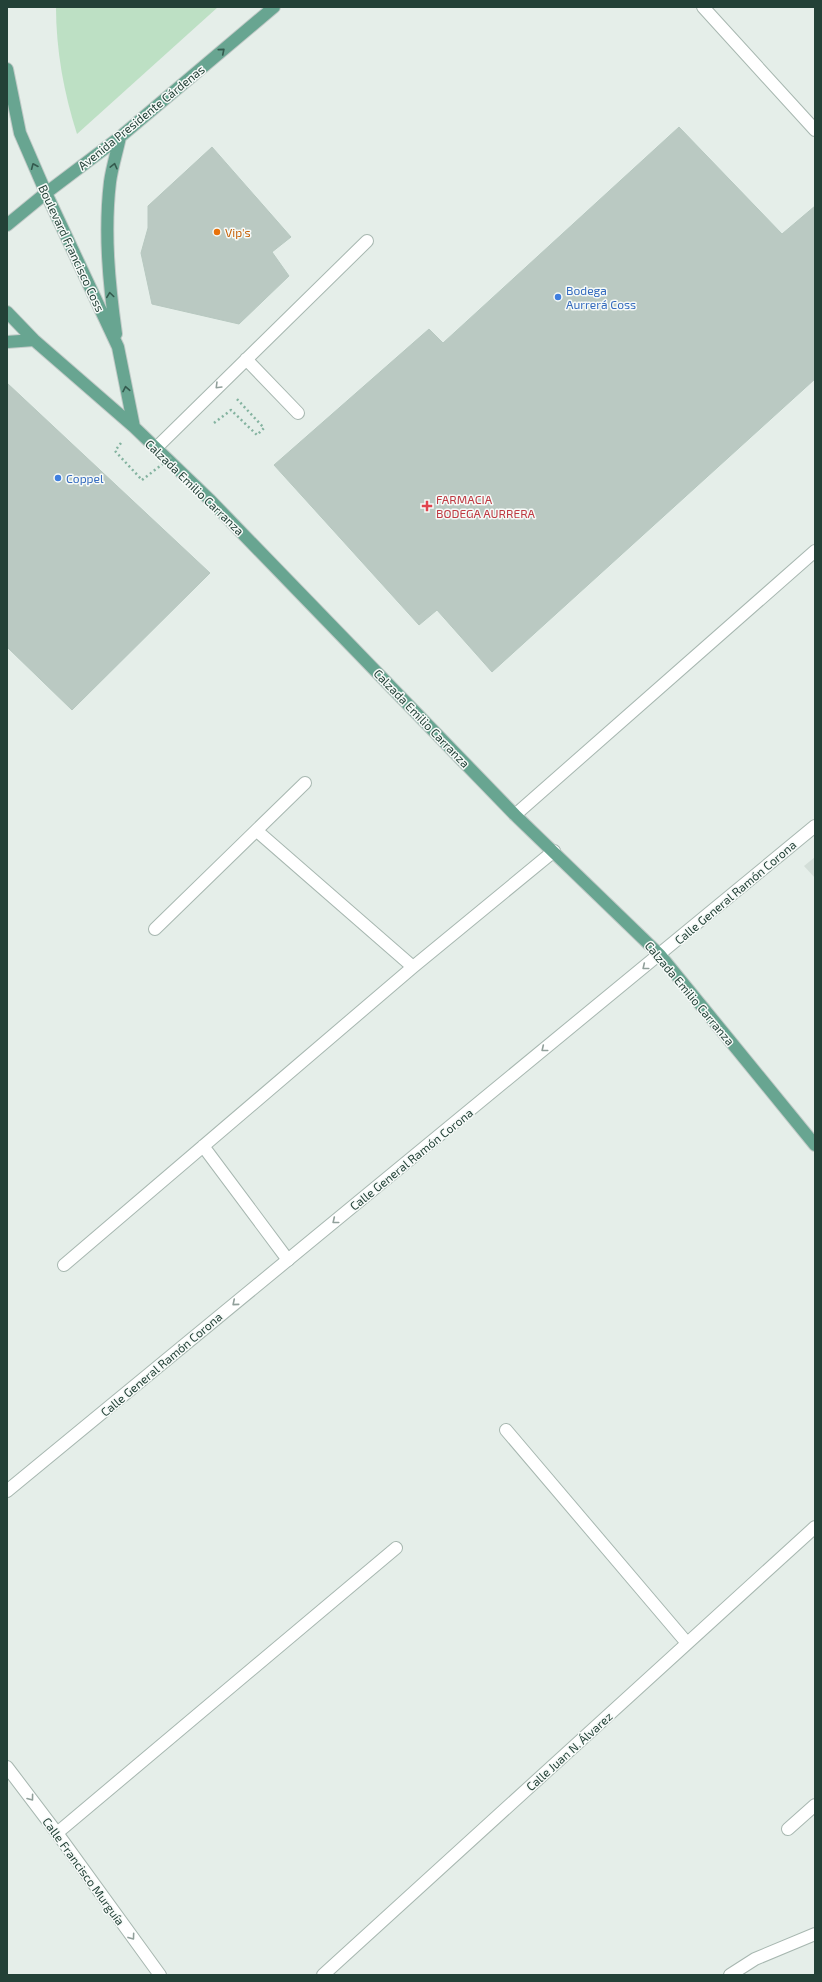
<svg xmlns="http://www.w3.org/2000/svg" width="822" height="1982" viewBox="0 0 822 1982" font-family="'Exo 2',sans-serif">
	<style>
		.built { fill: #d3ded8 }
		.green { fill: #bde0c4 }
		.building { fill: #bac9c2; stroke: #b7c8c0 }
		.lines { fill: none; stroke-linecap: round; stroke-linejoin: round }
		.lane-casing { stroke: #a7b7b0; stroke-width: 14 }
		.street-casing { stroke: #a7b7b0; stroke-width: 14 }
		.primary-casing { stroke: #c1cac7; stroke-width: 14 }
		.path { stroke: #84b3a0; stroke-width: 2.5; stroke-dasharray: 2 3; stroke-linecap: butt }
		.lane { stroke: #fff; stroke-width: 12 }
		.street { stroke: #fff; stroke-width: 12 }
		.primary { stroke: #68a591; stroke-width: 12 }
		.path-bridge { stroke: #84b3a0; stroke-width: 2.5; stroke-dasharray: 2 3; stroke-linecap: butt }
		.oneway { stroke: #345a4e }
		.oneway2 { stroke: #91a09b }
		.food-dot { fill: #e8710a; stroke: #f6faf8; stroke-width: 1.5 }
		.shop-dot { fill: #3f7fe0; stroke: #f6faf8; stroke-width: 1.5 }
		.health-dot { fill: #e0444e; stroke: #f6faf8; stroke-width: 1.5 }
		.labels { text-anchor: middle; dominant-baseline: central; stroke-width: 3; stroke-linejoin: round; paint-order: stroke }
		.street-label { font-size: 12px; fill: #234137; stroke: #f6faf8 }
		.food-label { font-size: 12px; fill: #c56008; stroke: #f6faf8; text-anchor: start }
		.shop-label { font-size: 12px; fill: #366cbe; stroke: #f6faf8; text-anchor: start }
		.health-label { font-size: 12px; fill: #be3a42; stroke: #f6faf8; text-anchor: start }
	</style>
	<rect width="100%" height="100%" fill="#e5eee9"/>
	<path class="built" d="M 815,857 L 815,878 L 804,866 Z"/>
	<path class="green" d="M 56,7 L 218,7 L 77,134 C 64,94 56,50 56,7 Z"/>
	<path class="building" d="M 679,127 L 782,234 L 815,206 L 815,379 L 492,672 L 437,610 L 419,625 L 274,465 L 429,329 L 443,343 Z
		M 212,147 L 291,237 L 272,252 L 289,276 L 239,324 L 152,304 L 141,253 L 148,228 L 148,206 Z
		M 7,383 L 210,573 L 72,710 L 7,647 Z"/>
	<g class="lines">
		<g class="lane-casing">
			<path id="lane" d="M 703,7 L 815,130
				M 246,359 L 298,413
				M 156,448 L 367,241
				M 515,815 L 815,551
				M 257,831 L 413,967
				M 155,929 L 305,783
				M 203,1146 L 288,1260
				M 64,1265 L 413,967 L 554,851"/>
		</g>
		<g class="street-casing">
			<path id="street" d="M 506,1430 L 687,1643
				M 7,1491 L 815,826
				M 7,1767 L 57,1833 L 160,1975
				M 788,1829 L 815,1805
				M 57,1833 L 396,1548
				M 323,1975 L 815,1527
				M 730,1975 L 755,1959 L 815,1934"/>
		</g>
		<g class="primary-casing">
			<path id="primary" d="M 7,69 L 20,133 L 46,193 L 118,347 L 134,427
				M 7,225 L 46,193 L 120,137 L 274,7
				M 7,312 L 34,340 L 134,427 L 210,500 L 515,815 L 660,955 L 815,1145
				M 116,334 C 109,284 104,232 110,182 C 112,167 117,152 120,137
				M 7,342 L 34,340"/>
		</g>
		<path class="path" d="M 214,423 L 231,410 L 257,435 L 264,428 L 236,398
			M 121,443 L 115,451 L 142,480"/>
		<use href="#lane" class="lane"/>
		<use href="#street" class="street"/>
		<use href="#primary" class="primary"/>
		<path class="path-bridge" d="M 142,480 L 173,456"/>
	</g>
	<defs><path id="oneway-chevron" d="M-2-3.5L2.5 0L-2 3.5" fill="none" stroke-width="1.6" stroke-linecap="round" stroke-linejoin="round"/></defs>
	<g class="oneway">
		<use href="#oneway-chevron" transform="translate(222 51) rotate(-40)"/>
		<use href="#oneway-chevron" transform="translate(34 166) rotate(-113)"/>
		<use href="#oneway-chevron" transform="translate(114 166) rotate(-76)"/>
		<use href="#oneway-chevron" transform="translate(110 295) rotate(-98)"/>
		<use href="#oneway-chevron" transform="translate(126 389) rotate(-101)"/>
	</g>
	<g class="oneway2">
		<use href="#oneway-chevron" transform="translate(218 386) rotate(135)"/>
		<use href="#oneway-chevron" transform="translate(645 967) rotate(141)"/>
		<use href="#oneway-chevron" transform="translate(544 1049) rotate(141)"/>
		<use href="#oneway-chevron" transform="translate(335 1221) rotate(141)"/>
		<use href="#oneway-chevron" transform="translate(235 1303) rotate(140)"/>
		<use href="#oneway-chevron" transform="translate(31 1798) rotate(53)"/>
		<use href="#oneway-chevron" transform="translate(132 1937) rotate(54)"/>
	</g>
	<circle class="food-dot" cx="217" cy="232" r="4"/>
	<g class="shop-dot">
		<circle cx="558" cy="297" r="4"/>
		<circle cx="58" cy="478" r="4"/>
	</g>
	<path class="health-dot" d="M425 500h4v4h4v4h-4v4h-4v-4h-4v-4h4z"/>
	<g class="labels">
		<g class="street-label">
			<text transform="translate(141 117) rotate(-39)">Avenida Presidente Cárdenas</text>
			<text transform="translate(72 248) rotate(65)">Boulevard Francisco Coss</text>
			<text transform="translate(195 487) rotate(44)">Calzada Emilio Carranza</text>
			<text transform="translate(422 718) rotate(46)">Calzada Emilio Carranza</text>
			<text transform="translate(735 892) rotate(-40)">Calle General Ramón Corona</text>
			<text transform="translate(690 993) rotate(50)">Calzada Emilio Carranza</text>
			<text transform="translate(411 1159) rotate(-39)">Calle General Ramón Corona</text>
			<text transform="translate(161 1364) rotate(-40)">Calle General Ramón Corona</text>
			<text transform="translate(569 1751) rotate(-42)">Calle Juan N. Álvarez</text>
			<text transform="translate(84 1871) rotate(54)">Calle Francisco Murguía</text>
		</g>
		<g class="food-label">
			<text x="225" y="232">Vip's</text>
		</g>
		<g class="shop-label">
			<text x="566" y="290">Bodega<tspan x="566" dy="14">Aurrerá Coss</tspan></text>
			<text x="66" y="478">Coppel</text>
		</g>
		<g class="health-label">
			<text x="436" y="499">FARMACIA<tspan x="436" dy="14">BODEGA AURRERA</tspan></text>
		</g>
	</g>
	<rect width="822" height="1982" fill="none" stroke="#234137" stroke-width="16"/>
</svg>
